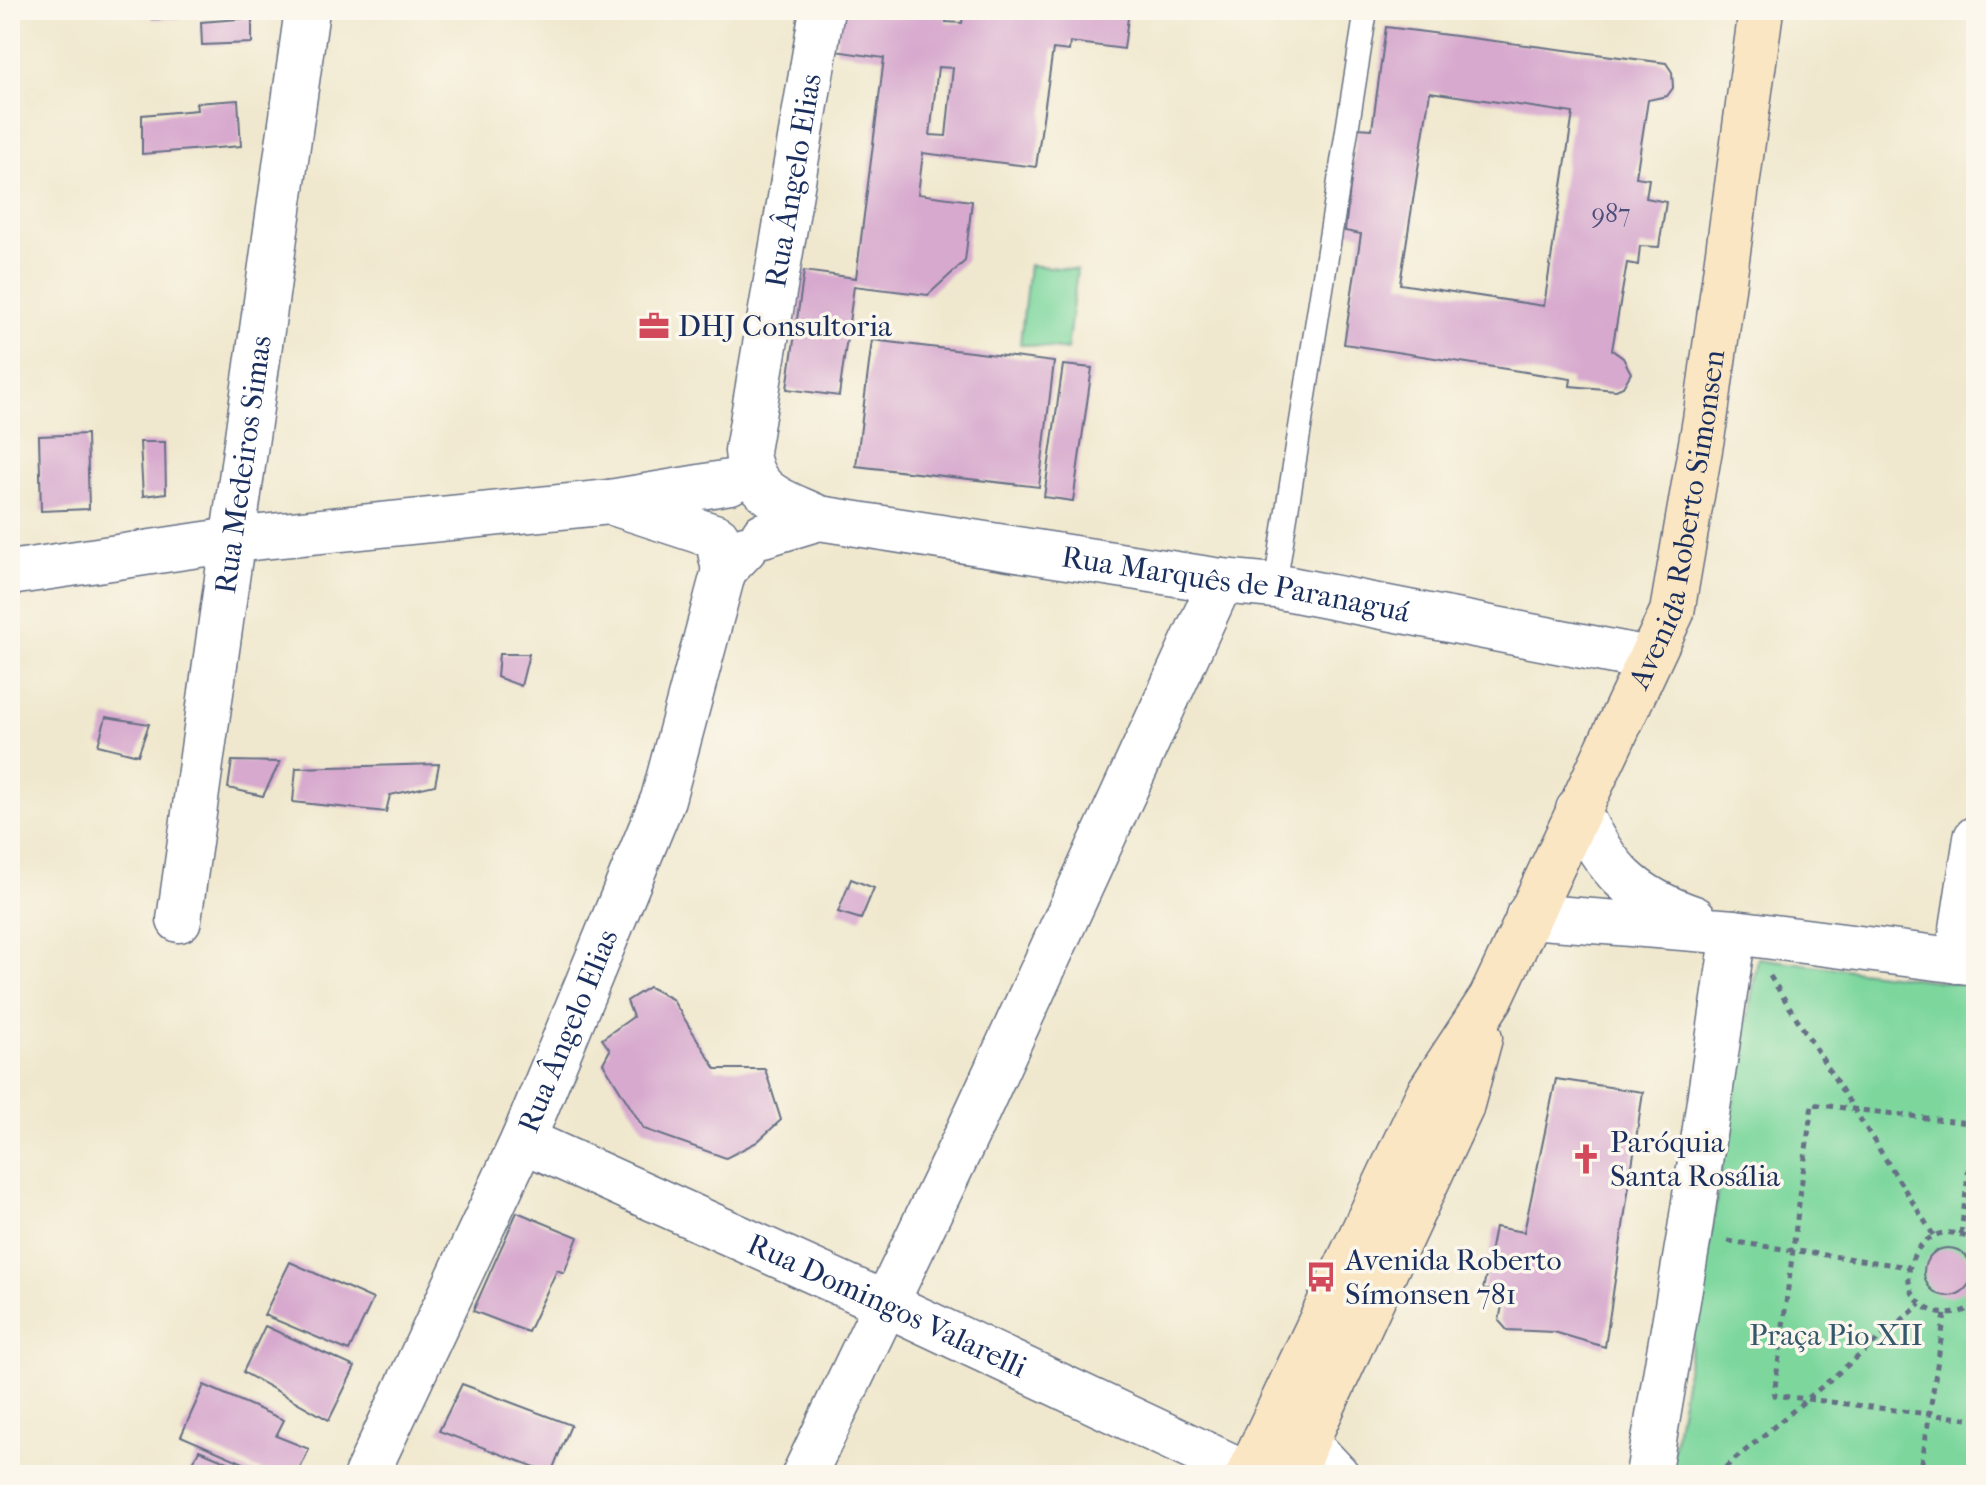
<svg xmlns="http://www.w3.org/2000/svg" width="1986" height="1485" viewBox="0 0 1986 1485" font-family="'IM FELL French Canon',serif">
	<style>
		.green { fill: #7dd79d; stroke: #4c837e; stroke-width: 2 }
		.building { fill: #d7a9ce; fill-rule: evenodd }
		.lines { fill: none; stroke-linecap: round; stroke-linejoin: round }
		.service-casing { stroke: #667085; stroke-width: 25 }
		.minor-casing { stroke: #667085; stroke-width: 47 }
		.tertiary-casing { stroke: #667085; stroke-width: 47 }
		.secondary-casing { stroke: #667085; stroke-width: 47 }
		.path { stroke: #667085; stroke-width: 5; stroke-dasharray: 6 6; stroke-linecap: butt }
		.service { stroke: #fff; stroke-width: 22 }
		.minor { stroke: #fff; stroke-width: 44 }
		.tertiary { stroke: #fff; stroke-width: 44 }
		.secondary { stroke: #fbe6c4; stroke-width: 44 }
		.labels { text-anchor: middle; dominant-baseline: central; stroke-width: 7; stroke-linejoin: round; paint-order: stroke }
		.number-label { font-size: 26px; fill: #4a4e7a }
		.street-label { font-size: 30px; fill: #1b2f5e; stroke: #fbf7ec }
		.poi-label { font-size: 30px; fill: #1b2f5e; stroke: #fbf7ec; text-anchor: start }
		.park-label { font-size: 30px; fill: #34596e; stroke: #fbf7ec }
	</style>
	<rect width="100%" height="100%" fill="#fbf7ec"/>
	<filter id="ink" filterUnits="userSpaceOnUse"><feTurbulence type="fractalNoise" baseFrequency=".0125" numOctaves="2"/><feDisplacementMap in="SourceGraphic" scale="16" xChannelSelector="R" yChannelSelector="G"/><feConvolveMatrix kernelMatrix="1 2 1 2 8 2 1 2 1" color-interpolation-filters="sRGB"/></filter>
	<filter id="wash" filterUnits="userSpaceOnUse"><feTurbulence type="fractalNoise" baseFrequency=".006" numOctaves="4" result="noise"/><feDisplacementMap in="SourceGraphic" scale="32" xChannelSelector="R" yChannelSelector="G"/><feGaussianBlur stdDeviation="1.8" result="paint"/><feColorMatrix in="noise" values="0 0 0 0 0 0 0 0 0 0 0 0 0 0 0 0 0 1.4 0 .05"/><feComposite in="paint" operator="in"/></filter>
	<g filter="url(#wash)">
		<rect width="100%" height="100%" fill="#f0e8ce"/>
		<path class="green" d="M 1029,265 L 1077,270 L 1067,350 L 1020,344 Z
			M 1758,958 L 1976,986 L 1976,1475 L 1669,1475 Z"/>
		<g id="blocks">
			<path class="building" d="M 152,10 L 180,10 L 180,18 L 152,19 Z
				M 841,10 L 948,10 L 946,22 L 962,23 L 964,10 L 1066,10 L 1065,14 L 1071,14 L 1071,10 L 1129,10 L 1124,49 L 1070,42 L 1069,51 L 1053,49 L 1036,167 L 923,153 L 918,194 L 972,201 L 965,261 L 928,295 L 854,286 L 839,396 L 787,389 L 804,271 L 856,278 L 884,58 L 835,51 ZM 938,67 L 953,68 L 946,136 L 930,135 Z
				M 252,18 L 252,43 L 202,45 L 201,22 Z
				M 1386,27 L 1666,63 L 1672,72 L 1673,88 L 1667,96 L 1648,100 L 1636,177 L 1649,179 L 1646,198 L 1666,202 L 1659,247 L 1640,246 L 1638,265 L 1627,263 L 1612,350 L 1623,358 L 1631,373 L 1623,387 L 1616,390 L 1570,386 L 1571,379 L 1344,344 L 1361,234 L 1345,231 L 1357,128 L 1372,129 ZM 1430,92 L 1573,113 L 1544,306 L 1400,284 Z
				M 238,100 L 241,146 L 142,154 L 142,115 L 197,110 L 196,103 Z
				M 872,340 L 1054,362 L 1039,487 L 856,466 Z
				M 1063,365 L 1092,368 L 1073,501 L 1044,497 Z
				M 87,434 L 89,509 L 41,511 L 39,436 Z
				M 140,442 L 165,442 L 166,493 L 143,496 Z
				M 499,654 L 529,654 L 521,686 L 497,677 Z
				M 106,717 L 149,724 L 138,755 L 98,745 Z
				M 232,761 L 280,762 L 263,796 L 228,788 Z
				M 439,764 L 435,785 L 390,795 L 386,812 L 293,802 L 296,768 Z
				M 851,879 L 874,888 L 861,919 L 838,912 Z
				M 649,987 L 672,999 L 716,1069 L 765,1069 L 781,1120 L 757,1142 L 726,1158 L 644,1129 L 603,1063 L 610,1050 L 602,1039 L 633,1017 L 627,1001 Z
				M 1556,1079 L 1643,1092 L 1605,1347 L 1554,1332 L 1507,1330 L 1499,1321 L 1505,1290 L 1483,1290 L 1495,1227 L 1524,1232 Z
				M 517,1212 L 578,1237 L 564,1273 L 557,1270 L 528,1332 L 473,1311 Z
				M1924 1272a24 24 0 1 1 48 0a24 24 0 1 1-48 0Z
				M 290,1262 L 373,1299 L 349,1351 L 264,1315 Z
				M 265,1326 L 355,1367 L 329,1420 L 243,1372 Z
				M 462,1384 L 571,1425 L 551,1473 L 439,1431 Z
				M 204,1385 L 284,1420 L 276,1436 L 309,1449 L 297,1475 L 271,1475 L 181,1436 Z
				M 199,1450 L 259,1475 L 187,1475 Z"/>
		</g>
	</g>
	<g filter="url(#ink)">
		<use href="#blocks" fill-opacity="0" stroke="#667085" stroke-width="2"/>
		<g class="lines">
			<g class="service-casing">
				<path id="service" d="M 1275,586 L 1366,10"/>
			</g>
			<g class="minor-casing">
				<g id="minor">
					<path d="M 730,482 L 610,502 L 717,537 L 724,570 L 745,548"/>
					<path id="s1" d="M 819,518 L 1221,581 L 1275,586 L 1649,659"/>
					<path id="s2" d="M 763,535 L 819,518 C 784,501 751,496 747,451 L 822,10"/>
					<path d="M 10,573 L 232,540 L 610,502"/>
					<path id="s3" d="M 179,920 L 307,10"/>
					<path d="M 1957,961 L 1976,838"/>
					<path id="s4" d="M 523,1140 L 884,1303 L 1248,1474"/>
					<path id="s5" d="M 366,1475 L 523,1140 L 663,799 L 724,570"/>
					<path d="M 804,1475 L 969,1130 L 1221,581"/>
					<path d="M 1648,1475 L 1689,1236 L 1734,932"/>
				</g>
			</g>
			<g class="tertiary-casing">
				<path id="tertiary" d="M 1578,810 C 1606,869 1631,897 1694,918
					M 1528,916 L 1734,932 L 1976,963
					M 1306,1442 L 1337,1475"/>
			</g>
			<g class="secondary-casing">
				<g id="secondary">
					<path id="s6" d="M 1248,1475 L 1428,1094 L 1491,998 L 1672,612 L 1705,420 L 1761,10"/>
					<path d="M 1291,1475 L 1461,1108 L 1480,1038"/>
				</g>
			</g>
			<path class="path" d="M 1770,976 L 1934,1236
				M 1976,1124 L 1812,1104 L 1774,1395 L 1976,1420
				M 1961,1234 L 1976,1107
				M 1728,1241 L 1909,1267
				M 1976,1243 C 1922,1203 1879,1292 1935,1312 C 1950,1316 1964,1313 1976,1304
				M 1716,1475 L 1921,1304
				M 1920,1475 L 1945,1314"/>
			<use href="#service" class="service"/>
			<use href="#minor" class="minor"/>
			<use href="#tertiary" class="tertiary"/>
			<use href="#secondary" class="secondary"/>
		</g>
	</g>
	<defs>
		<g id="office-bare" transform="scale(2.4)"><path d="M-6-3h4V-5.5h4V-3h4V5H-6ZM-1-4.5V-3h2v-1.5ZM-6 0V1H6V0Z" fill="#d1495b" stroke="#fbf7ec" stroke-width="2.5" paint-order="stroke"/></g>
		<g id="church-bare" transform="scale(2.4)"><path d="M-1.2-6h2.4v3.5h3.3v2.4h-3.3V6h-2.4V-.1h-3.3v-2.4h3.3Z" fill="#d1495b" stroke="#fbf7ec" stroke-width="2.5" paint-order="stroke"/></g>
		<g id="bus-bare" transform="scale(2.4)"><path d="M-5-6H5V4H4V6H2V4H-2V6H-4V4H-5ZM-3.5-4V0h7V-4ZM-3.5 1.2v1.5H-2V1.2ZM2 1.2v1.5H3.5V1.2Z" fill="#d1495b" stroke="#fbf7ec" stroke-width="2.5" paint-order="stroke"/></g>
	</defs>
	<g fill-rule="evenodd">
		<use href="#office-bare" x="654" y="326"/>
		<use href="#church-bare" x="1586" y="1159"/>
		<use href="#bus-bare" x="1321" y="1277"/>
	</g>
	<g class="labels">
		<g class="number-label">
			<text x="1611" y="213">987</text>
		</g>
		<g class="street-label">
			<text stroke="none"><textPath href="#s2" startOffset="438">Rua Ângelo Elias</textPath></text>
			<text stroke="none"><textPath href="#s3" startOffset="460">Rua Medeiros Simas</textPath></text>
			<text stroke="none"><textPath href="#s6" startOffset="1054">Avenida Roberto Simonsen</textPath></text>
			<text stroke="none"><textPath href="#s1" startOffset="422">Rua Marquês de Paranaguá</textPath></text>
			<text stroke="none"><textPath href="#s5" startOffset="488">Rua Ângelo Elias</textPath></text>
			<text stroke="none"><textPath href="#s4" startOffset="400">Rua Domingos Valarelli</textPath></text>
		</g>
		<g class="poi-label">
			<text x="678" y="326">DHJ Consultoria</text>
			<text x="1610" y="1142">Paróquia<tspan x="1610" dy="34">Santa Rosália</tspan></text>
			<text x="1345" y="1260">Avenida Roberto<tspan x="1345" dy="34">Símonsen 781</tspan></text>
		</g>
		<g class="park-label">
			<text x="1836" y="1335">Praça Pio XII</text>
		</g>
	</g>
	<rect width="1986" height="1485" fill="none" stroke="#fbf7ec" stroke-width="40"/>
</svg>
